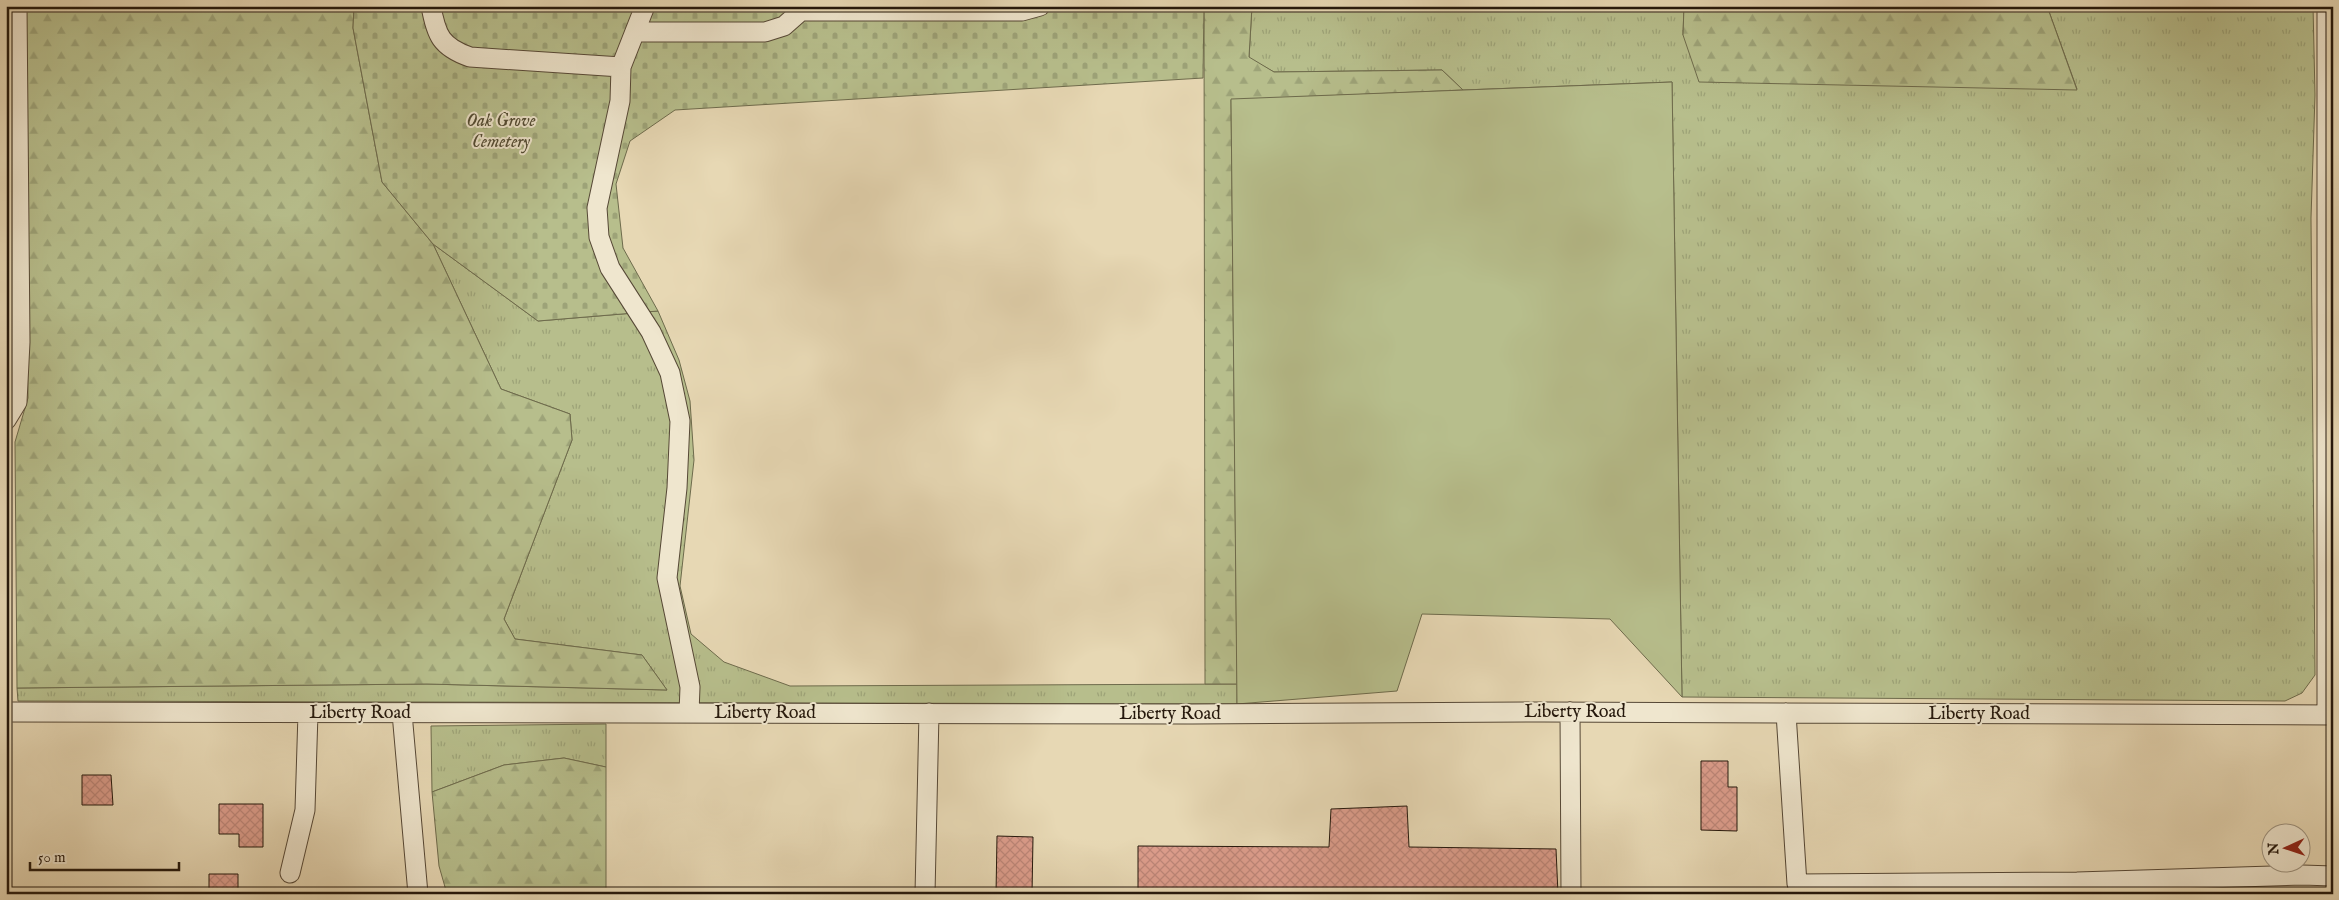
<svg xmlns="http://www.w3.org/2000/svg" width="2339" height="900" viewBox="0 0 2339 900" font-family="'IM FELL English',serif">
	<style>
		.grass { fill: url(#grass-tufts); stroke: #6e6b4c }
		.forest { fill: url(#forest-firs); stroke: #6e6b4c }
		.cemetery { fill: url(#cemetery-stones); stroke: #6e6b4c }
		.green { fill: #b7be8c; stroke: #6e6b4c }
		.building { fill: url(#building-cross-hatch); stroke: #25180c }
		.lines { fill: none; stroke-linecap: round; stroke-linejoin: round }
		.minor-casing { stroke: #564836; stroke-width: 21 }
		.minor { stroke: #efe6ce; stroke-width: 19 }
		.labels { text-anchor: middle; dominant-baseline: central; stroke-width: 4; stroke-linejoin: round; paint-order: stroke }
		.park-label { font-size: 18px; font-style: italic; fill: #514a32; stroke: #efe6ce }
		.street-label { font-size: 18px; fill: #25180c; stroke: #efe6ce }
	</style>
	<defs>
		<pattern id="grass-tufts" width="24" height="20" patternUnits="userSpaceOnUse" patternTransform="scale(1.25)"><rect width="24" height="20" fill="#b7be8c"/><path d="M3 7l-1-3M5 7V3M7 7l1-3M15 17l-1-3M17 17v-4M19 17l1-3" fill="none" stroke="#9da378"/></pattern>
		<pattern id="forest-firs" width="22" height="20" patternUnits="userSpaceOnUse" patternTransform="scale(1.25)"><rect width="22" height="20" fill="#b7be8c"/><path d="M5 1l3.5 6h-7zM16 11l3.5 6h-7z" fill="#9da378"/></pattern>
		<pattern id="cemetery-stones" width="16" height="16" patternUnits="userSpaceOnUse" patternTransform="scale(1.25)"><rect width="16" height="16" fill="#b7be8c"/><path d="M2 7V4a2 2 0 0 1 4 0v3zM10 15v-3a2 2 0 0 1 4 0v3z" fill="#9da378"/></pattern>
		<pattern id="building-cross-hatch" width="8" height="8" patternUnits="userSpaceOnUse" patternTransform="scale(1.25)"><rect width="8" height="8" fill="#dc9d8c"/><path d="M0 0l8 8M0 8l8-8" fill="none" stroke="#bd8678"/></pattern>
	</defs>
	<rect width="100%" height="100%" fill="#e7d8b4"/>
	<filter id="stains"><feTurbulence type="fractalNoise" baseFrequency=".004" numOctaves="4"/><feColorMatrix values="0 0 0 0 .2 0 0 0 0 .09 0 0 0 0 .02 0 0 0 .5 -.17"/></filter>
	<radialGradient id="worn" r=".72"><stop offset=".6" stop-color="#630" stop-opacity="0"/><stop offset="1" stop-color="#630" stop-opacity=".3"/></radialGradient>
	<path class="grass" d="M 1252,6 L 1684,6 L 1683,35 L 2077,89 L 2047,6 L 2313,6 L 2315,95 L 2311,218 L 2315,675 L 2302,693 L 2285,701 L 1682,697 L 1672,82 L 1463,90 L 1442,70 L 1274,72 L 1249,58 Z
		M 433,244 L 538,321 L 658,311 L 679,360 L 690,401 L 694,460 L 680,586 L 691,634 L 724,662 L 790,686 L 1237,684 L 1237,704 L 18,701 L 17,688 L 427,684 L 667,690 L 642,655 L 515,639 L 504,619 L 572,440 L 570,414 L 501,389 Z
		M 606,724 L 606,767 L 564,758 L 504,765 L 432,792 L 431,726 Z"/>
	<path class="forest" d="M 23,6 L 354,6 L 353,28 L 382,182 L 433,244 L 501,389 L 570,414 L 572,440 L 504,619 L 515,639 L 642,655 L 667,690 L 427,684 L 17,688 L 15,442 L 28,398 Z
		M 1204,6 L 1252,6 L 1249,57 L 1274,72 L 1442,70 L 1463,90 L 1231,100 L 1237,684 L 1205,684 Z
		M 1684,6 L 2047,6 L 2077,90 L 1699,82 L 1683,35 Z
		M 564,758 L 606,767 L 606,894 L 447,894 L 439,866 L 432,792 L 504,765 Z"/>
	<path class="cemetery" d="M 354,6 L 1204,6 L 1203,78 L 675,110 L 630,141 L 616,184 L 623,248 L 658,311 L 538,321 L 433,244 L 382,182 L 353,28 Z"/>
	<path class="green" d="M 1672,82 L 1682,697 L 1610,619 L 1422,614 L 1397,691 L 1237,704 L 1231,99 Z"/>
	<path class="building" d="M 1701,761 L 1728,761 L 1728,787 L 1737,787 L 1737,831 L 1701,830 Z
		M 82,775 L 111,775 L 113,805 L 82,805 Z
		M 219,804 L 263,804 L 263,847 L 239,847 L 239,834 L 219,834 Z
		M 1407,806 L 1409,847 L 1556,849 L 1558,894 L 1138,894 L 1138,846 L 1329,847 L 1331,809 Z
		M 997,836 L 1033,837 L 1032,894 L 996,894 Z
		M 209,874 L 238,874 L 238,894 L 209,894 Z"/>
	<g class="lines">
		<g class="minor-casing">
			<path id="minor" d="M 431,6 C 436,35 441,47 470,57 L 621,67 L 645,6
				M 636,32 L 765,32 L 784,26 L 801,11 L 1022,11 L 1040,6
				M 621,67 L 620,101 L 597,208 L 599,237 L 610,268 L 651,332 L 670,373 L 680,421 L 677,488 L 667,578 L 690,687 L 689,713
				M 6,420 L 17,402 L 20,342 L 17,6
				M 6,712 L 1192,714 L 1544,712 L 2333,715
				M 1570,712 L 1571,894
				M 402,713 L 418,894
				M 1786,713 L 1797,884 L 2077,882 L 2302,875 L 2333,876
				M 2327,715 L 2327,6
				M 290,873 L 305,810 L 308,713
				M 925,894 L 929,713"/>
		</g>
		<use href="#minor" class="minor"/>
	</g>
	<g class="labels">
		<g class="park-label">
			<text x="501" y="121">Oak Grove<tspan x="501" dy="21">Cemetery</tspan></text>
		</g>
		<g class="street-label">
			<text x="1575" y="712">Liberty Road</text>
			<text x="360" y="713">Liberty Road</text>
			<text x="765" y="713">Liberty Road</text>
			<text x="1170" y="714">Liberty Road</text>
			<text x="1979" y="714">Liberty Road</text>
		</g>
	</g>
	<rect width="2339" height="900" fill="none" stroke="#e7d8b4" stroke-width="25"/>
	<rect x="8" y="8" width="2324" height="885" fill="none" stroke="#25180c" stroke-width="2.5"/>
	<rect x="12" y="12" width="2314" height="875" fill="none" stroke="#25180c"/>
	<g transform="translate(2286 848) rotate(267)"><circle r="24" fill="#efe6ce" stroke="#9e9480"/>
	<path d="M0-4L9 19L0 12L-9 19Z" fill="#8f2418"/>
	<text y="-8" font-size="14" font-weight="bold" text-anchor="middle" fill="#25180c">N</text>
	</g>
	<path d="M30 862v8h149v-8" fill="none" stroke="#25180c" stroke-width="2.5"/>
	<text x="38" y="862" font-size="15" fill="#25180c" stroke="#efe6ce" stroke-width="4" paint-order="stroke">50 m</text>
	<rect width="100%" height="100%" filter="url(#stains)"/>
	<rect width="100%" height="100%" fill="url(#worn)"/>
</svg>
